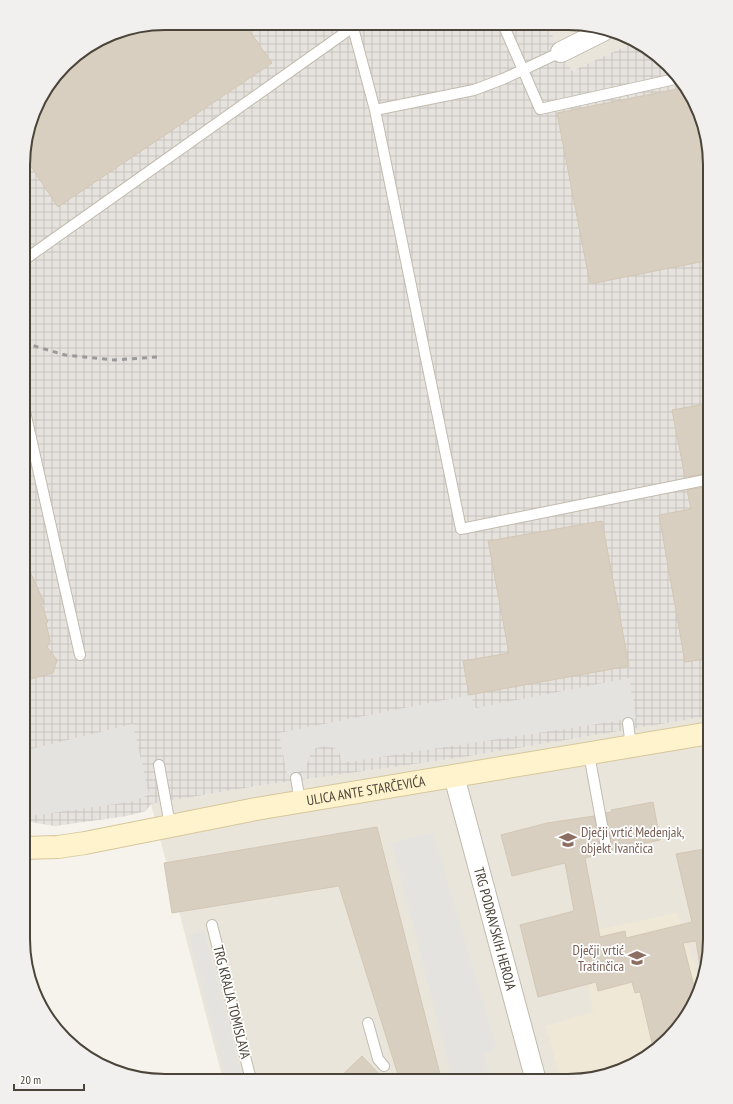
<svg xmlns="http://www.w3.org/2000/svg" width="733" height="1104" viewBox="0 0 733 1104" font-family="'PT Sans Narrow',sans-serif">
	<style>
		.residential { fill: #eae5da }
		.industrial { fill: url(#industrial-grid) }
		.education { fill: #efe8d6 }
		.parking { fill: #e5e3e0 }
		.building { fill: #d8cfc1; stroke: #d3c7b4 }
		.lines { fill: none; stroke-linecap: round; stroke-linejoin: round }
		.lane-casing { stroke: #c2bbae; stroke-width: 12 }
		.street-casing { stroke: #c2bbae; stroke-width: 22 }
		.secondary-casing { stroke: #d6c79b; stroke-width: 24 }
		.lane { stroke: #fff; stroke-width: 10 }
		.street { stroke: #fff; stroke-width: 20 }
		.secondary { stroke: #fff3cd; stroke-width: 22 }
		.rail { stroke: #9a9a9a; stroke-width: 3; stroke-dasharray: 5 5; stroke-linecap: butt }
		.labels { text-anchor: middle; dominant-baseline: central; stroke-width: 3.5; stroke-linejoin: round; paint-order: stroke }
		.street-label { font-size: 14px; fill: #4b4439; stroke: #fff }
		.education-label { font-size: 14px; fill: #785e54; stroke: #fff; text-anchor: start }
		.rim { fill: none; stroke: #4b4439; stroke-width: 2 }
	</style>
	<defs>
		<pattern id="industrial-grid" width="8" height="8" patternUnits="userSpaceOnUse"><rect width="8" height="8" fill="#e6e2dd"/><path d="M0 4h8M4 0v8" fill="none" stroke="#c7c3be"/></pattern>
	</defs>
	<rect width="100%" height="100%" fill="#f6f3ec"/>
	<path class="residential" d="M 546,24 L 587,24 L 632,43 L 572,71 Z
		M 710,716 L 710,949 L 699,993 L 681,1025 L 623,1070 L 569,1081 L 223,1080 L 151,804 L 258,786 L 458,758 Z"/>
	<path class="industrial" d="M 165,23 L 546,24 L 572,71 L 632,43 L 654,52 L 699,110 L 710,165 L 710,716 L 458,758 L 258,786 L 151,804 L 146,811 L 127,816 L 55,826 L 23,821 L 24,146 L 42,94 L 71,58 L 119,31 Z"/>
	<path class="education" d="M 677,913 L 699,981 L 702,981 L 699,993 L 681,1025 L 623,1070 L 561,1081 L 546,1026 L 593,1012 L 578,934 Z"/>
	<path class="parking" d="M 629,678 L 636,718 L 341,763 L 340,753 L 334,748 L 326,746 L 316,748 L 311,752 L 305,770 L 287,775 L 279,733 L 470,695 L 476,708 Z
		M 133,724 L 149,795 L 129,802 L 23,817 L 23,751 Z
		M 433,832 L 496,1047 L 484,1056 L 490,1081 L 453,1081 L 392,843 Z
		M 204,931 L 243,1080 L 226,1080 L 189,935 Z"/>
	<path class="building" d="M 165,23 L 244,23 L 272,63 L 58,207 L 24,156 L 24,146 L 42,94 L 71,58 L 119,31 Z
		M 682,88 L 699,110 L 710,165 L 710,260 L 590,284 L 557,113 Z
		M 710,403 L 710,473 L 685,477 L 672,410 Z
		M 710,486 L 710,658 L 685,662 L 659,515 L 691,509 L 687,490 Z
		M 602,521 L 629,666 L 469,695 L 463,661 L 509,653 L 488,541 Z
		M 24,559 L 44,602 L 41,604 L 48,622 L 46,623 L 50,641 L 47,647 L 57,660 L 53,673 L 23,681 Z
		M 653,802 L 660,840 L 612,850 L 606,813 L 612,812 L 611,810 Z
		M 594,816 L 602,852 L 597,853 L 597,855 L 585,858 L 600,937 L 625,931 L 626,938 L 692,922 L 676,854 L 710,848 L 710,949 L 706,966 L 700,966 L 696,941 L 683,943 L 697,998 L 681,1025 L 653,1047 L 640,992 L 635,993 L 632,982 L 598,991 L 596,982 L 538,997 L 520,925 L 574,911 L 565,863 L 512,876 L 501,835 L 547,823 Z
		M 377,827 L 440,1074 L 434,1081 L 400,1081 L 339,886 L 172,913 L 164,863 Z
		M 362,1056 L 385,1080 L 337,1080 Z"/>
	<g class="lines">
		<g class="lane-casing">
			<path id="lane" d="M 352,24 L 375,110 L 461,529 L 710,479
				M 503,24 L 540,109 L 675,79
				M 375,110 L 474,90 L 503,79 L 561,52
				M 24,260 L 353,27
				M 24,407 L 80,655
				M 628,723 L 631,746
				M 589,754 L 606,847
				M 159,765 L 170,825
				M 296,778 L 300,802
				M 212,925 L 251,1080
				M 368,1023 L 378,1059 L 384,1066"/>
		</g>
		<g class="street-casing">
			<g id="street">
				<path d="M 561,52 L 603,31"/>
				<path id="s1" d="M 454,776 L 536,1081"/>
			</g>
		</g>
		<g class="secondary-casing">
			<g id="secondary">
				<path id="s2" d="M 23,848 L 58,847 L 85,843 L 256,809 L 710,733"/>
			</g>
		</g>
		<use href="#lane" class="lane"/>
		<use href="#street" class="street"/>
		<use href="#secondary" class="secondary"/>
		<path class="rail" d="M 24,343 L 65,355 L 114,360 L 157,357"/>
	</g>
	<defs>
		<g id="school-bare" transform="scale(1.38)"><path d="M0-5L7-2L0 1L-7-2ZM-4 1L0 2.5L4 1V4Q0 6-4 4Z" fill="#8d6e63" stroke="#fff" stroke-width="2.5" paint-order="stroke"/></g>
	</defs>
	<g fill-rule="evenodd">
		<use href="#school-bare" x="568" y="840"/>
		<use href="#school-bare" x="637" y="958"/>
	</g>
	<g class="labels">
		<g class="street-label">
			<text stroke="none"><textPath href="#s2" startOffset="348">ULICA ANTE STARČEVIĆA</textPath></text>
			<text stroke="none"><textPath href="#s1" startOffset="158">TRG PODRAVSKIH HEROJA</textPath></text>
			<text transform="translate(232 1002) rotate(76)">TRG KRALJA TOMISLAVA</text>
		</g>
		<g class="education-label">
			<text x="581" y="832">Dječji vrtić Medenjak,<tspan x="581" dy="16">objekt Ivančica</tspan></text>
			<text x="624" y="950" text-anchor="end">Dječji vrtić<tspan x="624" dy="16">Tratinčica</tspan></text>
		</g>
	</g>
	<path d="M0 0H733V1104H0ZM165 30H568A135 135 0 0 1 703 165V939A135 135 0 0 1 568 1074H165A135 135 0 0 1 30 939V165A135 135 0 0 1 165 30Z" fill="#f1f0ef" fill-rule="evenodd"/>
	<path class="rim" d="M165 30H568A135 135 0 0 1 703 165V939A135 135 0 0 1 568 1074H165A135 135 0 0 1 30 939V165A135 135 0 0 1 165 30Z"/>
	<path d="M14 1084v6h70v-6" fill="none" stroke="#4b4439" stroke-width="2"/>
	<text x="20" y="1084" font-size="12" fill="#4b4439" stroke="#ffffff" stroke-width="3" paint-order="stroke">20 m</text>
</svg>
